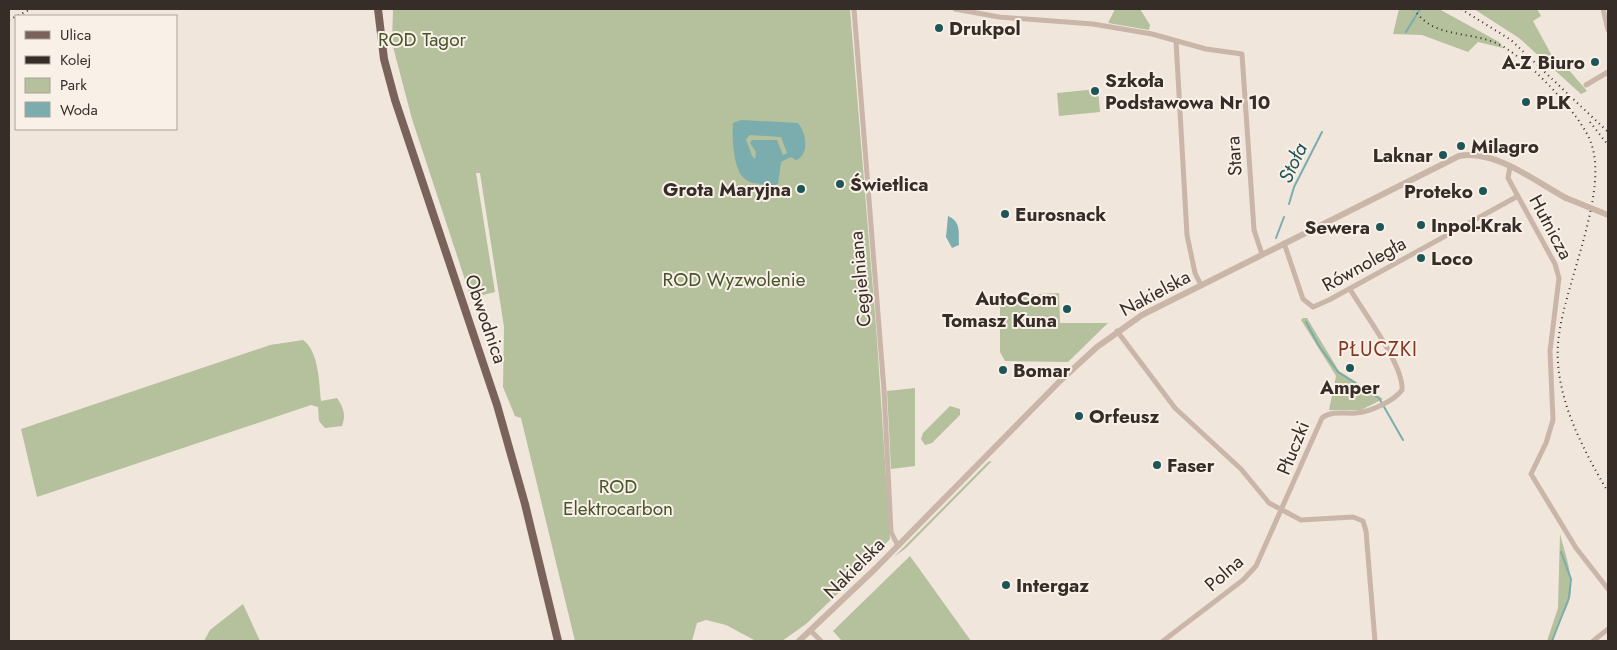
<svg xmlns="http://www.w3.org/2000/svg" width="1617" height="650" viewBox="0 0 1617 650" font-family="Jost,sans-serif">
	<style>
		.green { fill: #b5c09c }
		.water { fill: #7badae; fill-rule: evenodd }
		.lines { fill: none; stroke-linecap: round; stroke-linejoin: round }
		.stream { stroke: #7badae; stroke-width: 2 }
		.minor { stroke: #c9b6a8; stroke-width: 5 }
		.tertiary { stroke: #c9b6a8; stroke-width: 6 }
		.primary { stroke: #786259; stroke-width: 8 }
		.rail { stroke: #362c28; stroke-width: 2; stroke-dasharray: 1 4; stroke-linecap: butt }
		.tertiary-bridge { stroke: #c9b6a8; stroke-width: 6 }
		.poi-dot { fill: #1e5557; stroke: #f9f1e8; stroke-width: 2 }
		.labels { text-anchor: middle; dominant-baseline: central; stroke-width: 4; stroke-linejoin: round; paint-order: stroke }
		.poi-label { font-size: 19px; font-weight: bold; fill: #362c28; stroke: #f9f1e8; text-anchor: start }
		.park-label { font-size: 19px; fill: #47542c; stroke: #f9f1e8 }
		.street-label { font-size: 19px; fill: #362c28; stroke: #f9f1e8 }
		.water-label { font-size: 20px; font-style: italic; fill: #1e5557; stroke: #f9f1e8 }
		.neighbourhood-label { font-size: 20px; letter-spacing: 1px; fill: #833623; stroke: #f9f1e8 }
	</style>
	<rect width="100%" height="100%" fill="#f1e6dc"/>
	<path class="green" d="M 393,9 L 850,9 L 877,339 L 890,539 L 854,578 L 806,624 L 782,641 L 756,641 L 726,625 L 706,620 L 697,623 L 692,641 L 575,641 L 521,418 L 515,416 L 503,387 L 504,327 L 480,173 L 476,173 L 495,292 L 471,298 L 412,119 L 392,43 Z
		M 1115,9 L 1140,9 L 1150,25 L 1149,30 L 1108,23 Z
		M 1399,9 L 1439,9 L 1499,42 L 1503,48 L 1478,42 L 1468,52 L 1422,35 L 1393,34 Z
		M 1474,9 L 1537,9 L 1541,16 L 1533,21 L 1551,54 L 1562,62 L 1587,91 L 1581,94 L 1519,38 Z
		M 1098,89 L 1100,112 L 1059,116 L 1057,93 Z
		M 1059,293 L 1060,323 L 1108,323 L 1068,362 L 1005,361 L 1000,352 L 1000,296 Z
		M 1303,318 L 1307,318 L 1339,371 L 1383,399 L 1361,410 L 1329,410 L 1336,376 L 1301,320 Z
		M 303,340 C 319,351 319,383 321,401 L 337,398 C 344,408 346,415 342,426 L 325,428 L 319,421 L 318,407 L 311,405 L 37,497 L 21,429 L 270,345 Z
		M 915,388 L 915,466 L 891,469 L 887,391 Z
		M 950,406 L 960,409 L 960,415 L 932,443 L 925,445 L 921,439 L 923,433 Z
		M 992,461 L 906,548 L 894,557 L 988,462 Z
		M 1560,534 C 1565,554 1574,576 1570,597 C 1567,612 1555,625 1553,641 L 1547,641 L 1558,608 Z
		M 910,556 L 971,641 L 842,641 L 833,631 Z
		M 243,604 L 260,641 L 204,641 L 210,630 Z"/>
	<path class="water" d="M 741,120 L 798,123 C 806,132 810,155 796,160 L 791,157 L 781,162 L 778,184 C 771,187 766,185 759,184 C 753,183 748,182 744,178 C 733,168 732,137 733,123 ZM 750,135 L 781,137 L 787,153 L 783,155 L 777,140 L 752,140 L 750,143 L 756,152 L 755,159 L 752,156 L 746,139 Z
		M 948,216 C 962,222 958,233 959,245 L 952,248 L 946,237 Z"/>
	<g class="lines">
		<path class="stream" d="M 1406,32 L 1420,9
			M 1289,204 L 1294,187 L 1322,132
			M 1276,238 L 1284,217
			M 1306,322 L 1319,346 L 1338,372 L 1379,398 L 1403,440
			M 1552,641 L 1569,598 L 1571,579 L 1561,552"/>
		<path class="minor" d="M 854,9 L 884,390 L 891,532 L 898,546
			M 955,9 L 999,17 L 1093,24 L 1152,34 L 1206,49 L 1242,54 L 1254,230 L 1262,254
			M 1603,9 L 1608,30
			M 1176,41 L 1187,235 L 1195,273 L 1201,285
			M 1586,85 L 1608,72
			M 1510,167 L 1508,178 L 1555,264 L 1559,278 L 1550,351 L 1553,420 L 1546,443 L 1531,474 L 1576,548 L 1608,589
			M 1284,243 L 1303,299 L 1313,307 L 1329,300 L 1518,196
			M 1117,331 L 1175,408 L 1241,469 L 1269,503 L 1301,520 L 1353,517 L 1363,521 L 1366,531 L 1375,641
			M 811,631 L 821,641
			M 1163,641 L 1243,580 L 1256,566 L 1322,418 C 1332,410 1345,414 1356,413 C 1370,412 1394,401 1402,390 C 1404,365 1363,312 1350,289
			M 1593,641 L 1608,629"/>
		<path class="tertiary" d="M 799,641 L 875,569 L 1060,381 L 1097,347 L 1142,315 L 1459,156 C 1494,149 1535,181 1566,198"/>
		<path class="primary" d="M 378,9 L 384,59 L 395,100 L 497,405 L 525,504 L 558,641"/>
		<path class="rail" d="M 1414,9 C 1432,38 1468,31 1496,43 C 1523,54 1582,115 1591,143 C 1609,191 1566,281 1559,335 C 1551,390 1581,446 1608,492
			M 1461,9 L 1511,40 L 1608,132
			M 9,20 L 31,9
			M 1590,122 L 1608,145"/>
		<path class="tertiary-bridge" d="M 1566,198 L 1608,215"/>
	</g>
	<g class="poi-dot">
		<circle cx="939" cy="28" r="5"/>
		<circle cx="1595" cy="62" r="5"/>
		<circle cx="1095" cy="91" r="5"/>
		<circle cx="1526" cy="102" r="5"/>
		<circle cx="1461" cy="146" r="5"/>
		<circle cx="1443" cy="155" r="5"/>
		<circle cx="840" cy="184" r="5"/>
		<circle cx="801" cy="189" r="5"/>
		<circle cx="1483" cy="191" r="5"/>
		<circle cx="1005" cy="214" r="5"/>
		<circle cx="1421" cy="225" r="5"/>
		<circle cx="1380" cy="227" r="5"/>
		<circle cx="1421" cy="258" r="5"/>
		<circle cx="1067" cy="309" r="5"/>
		<circle cx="1350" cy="368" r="5"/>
		<circle cx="1003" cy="370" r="5"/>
		<circle cx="1079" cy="416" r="5"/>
		<circle cx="1157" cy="465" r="5"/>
		<circle cx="1006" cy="585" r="5"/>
	</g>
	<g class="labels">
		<g class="poi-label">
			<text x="949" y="28">Drukpol</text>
			<text x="1585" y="62" text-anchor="end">A-Z Biuro</text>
			<text x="1105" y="80">Szkoła<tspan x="1105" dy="22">Podstawowa Nr 10</tspan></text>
			<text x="1536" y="102">PLK</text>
			<text x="1471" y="146">Milagro</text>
			<text x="1433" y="155" text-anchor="end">Laknar</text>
			<text x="850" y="184">Świetlica</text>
			<text x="791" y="189" text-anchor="end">Grota Maryjna</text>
			<text x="1473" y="191" text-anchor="end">Proteko</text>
			<text x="1015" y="214">Eurosnack</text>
			<text x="1431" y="225">Inpol-Krak</text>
			<text x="1370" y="227" text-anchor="end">Sewera</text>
			<text x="1431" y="258">Loco</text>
			<text x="1057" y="298" text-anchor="end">AutoCom<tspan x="1057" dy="22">Tomasz Kuna</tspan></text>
			<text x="1013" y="370">Bomar</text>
			<text x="1350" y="387" text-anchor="middle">Amper</text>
			<text x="1089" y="416">Orfeusz</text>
			<text x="1167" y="465">Faser</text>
			<text x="1016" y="585">Intergaz</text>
		</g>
		<g class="park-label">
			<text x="422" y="39">ROD Tagor</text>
			<text x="734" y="279">ROD Wyzwolenie</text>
			<text x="618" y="486">ROD<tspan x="618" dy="22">Elektrocarbon</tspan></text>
		</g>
		<g class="street-label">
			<text transform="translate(1234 156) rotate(-94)">Stara</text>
			<text transform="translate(1551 227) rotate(62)">Hutnicza</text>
			<text transform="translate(1364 264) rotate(-29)">Równoległa</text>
			<text transform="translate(860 279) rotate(-95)">Cegielniana</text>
			<text transform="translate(1155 293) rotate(-28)">Nakielska</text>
			<text transform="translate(486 319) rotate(71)">Obwodnica</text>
			<text transform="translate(1293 448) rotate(-68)">Płuczki</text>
			<text transform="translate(854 568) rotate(-45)">Nakielska</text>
			<text transform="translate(1224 573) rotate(-41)">Polna</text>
		</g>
		<g class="water-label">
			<text transform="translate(1293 163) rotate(-65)">Stoła</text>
		</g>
		<g class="neighbourhood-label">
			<text x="1378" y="349">PŁUCZKI</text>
		</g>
	</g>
	<rect width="1617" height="650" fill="none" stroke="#362c28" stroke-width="20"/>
	<rect x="15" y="15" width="162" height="115" fill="#f9f1e8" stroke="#aba29b"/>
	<rect x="25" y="31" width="25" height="8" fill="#786259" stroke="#aba29b"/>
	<text x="60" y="40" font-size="15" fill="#362c28">Ulica</text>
	<rect x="25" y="56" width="25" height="8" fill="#362c28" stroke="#aba29b"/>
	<text x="60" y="65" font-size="15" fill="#362c28">Kolej</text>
	<rect x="25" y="78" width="25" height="15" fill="#b5c09c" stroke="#aba29b"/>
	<text x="60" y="90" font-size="15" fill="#362c28">Park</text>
	<rect x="25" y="102" width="25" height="15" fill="#7badae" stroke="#aba29b"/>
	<text x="60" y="115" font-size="15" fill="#362c28">Woda</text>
</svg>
